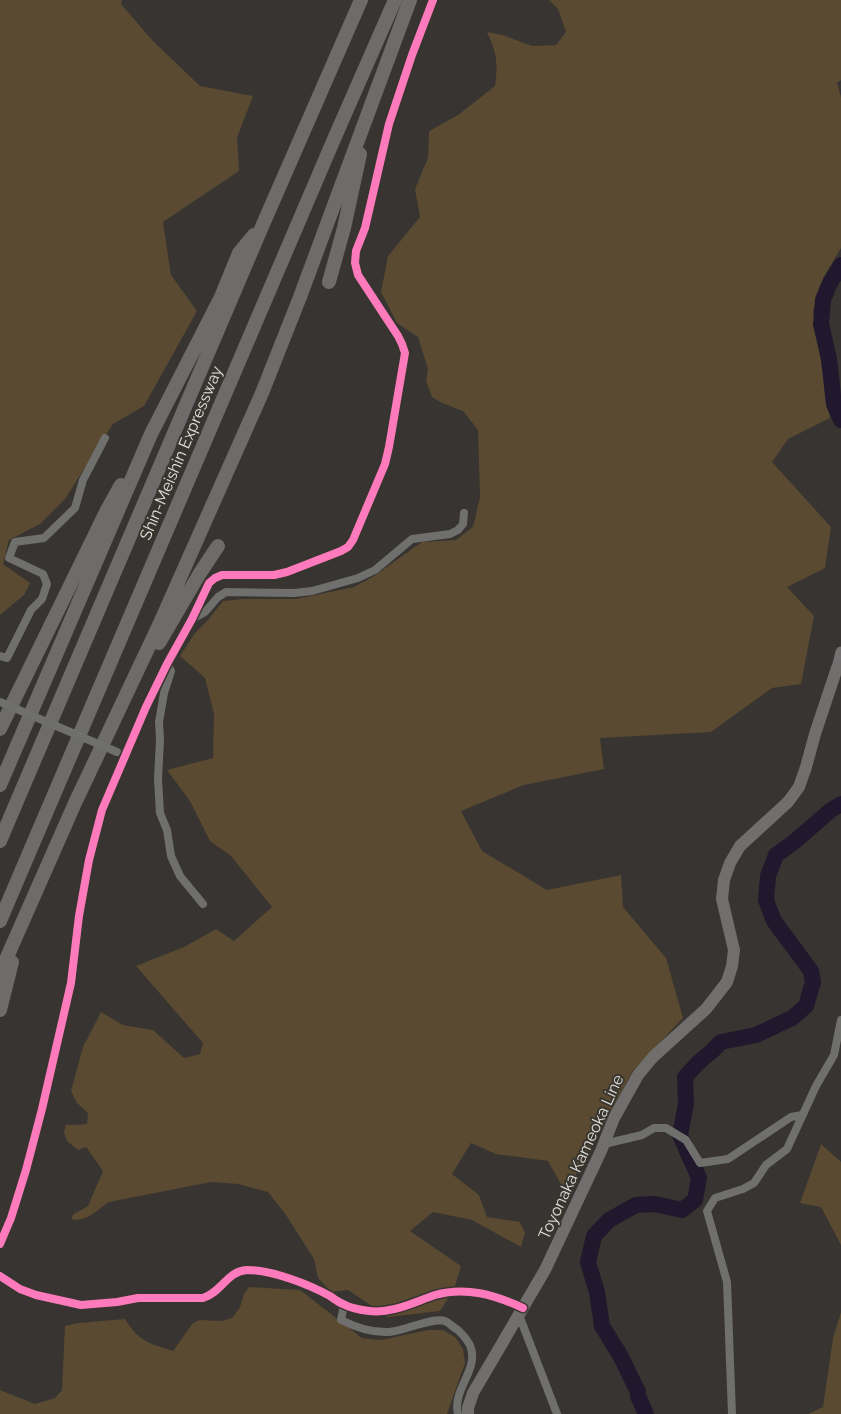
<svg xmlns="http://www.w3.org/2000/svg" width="841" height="1414" viewBox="0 0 841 1414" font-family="Raleway,sans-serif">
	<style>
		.green { fill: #594a31 }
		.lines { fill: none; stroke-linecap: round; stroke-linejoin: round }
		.river { stroke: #22182d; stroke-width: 16 }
		.street { stroke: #6f6f6e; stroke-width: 8 }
		.secondary { stroke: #727071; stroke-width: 11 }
		.primary { stroke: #706f6d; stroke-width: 12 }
		.highway { stroke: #6e6b6b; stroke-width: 14 }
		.street-bridge { stroke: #6f6f6e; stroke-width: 8 }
		.cycleway-casing { stroke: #39352f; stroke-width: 11 }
		.cycleway { stroke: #fd7abc; stroke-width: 8 }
		.labels { text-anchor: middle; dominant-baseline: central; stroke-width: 4; stroke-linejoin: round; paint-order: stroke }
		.street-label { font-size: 16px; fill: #e3e1dd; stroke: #39352f }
	</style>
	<rect width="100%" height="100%" fill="#373431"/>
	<path class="green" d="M 0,0 L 122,0 L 121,4 L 152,40 L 200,86 L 253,96 L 237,138 L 239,171 L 163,222 L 171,275 L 197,311 L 144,406 L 113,424 L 65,499 L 40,524 L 9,540 L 3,564 L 30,583 L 24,595 L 0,615 Z
		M 549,0 L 841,0 L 841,80 L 837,83 L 841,97 L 841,248 L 823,278 L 813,311 L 830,418 L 788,439 L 772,462 L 831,527 L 825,568 L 787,587 L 814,616 L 801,684 L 772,688 L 711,732 L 600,738 L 604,769 L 524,785 L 461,811 L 482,851 L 547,890 L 621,875 L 623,907 L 666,958 L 683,1018 L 632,1072 L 566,1193 L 548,1161 L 496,1154 L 471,1143 L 452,1174 L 479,1195 L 487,1217 L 520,1222 L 525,1233 L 521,1247 L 472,1220 L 433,1212 L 410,1231 L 461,1266 L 454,1289 L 440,1311 L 388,1317 L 348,1290 L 331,1292 L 318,1278 L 314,1259 L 286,1215 L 268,1192 L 238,1184 L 211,1182 L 109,1202 C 97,1210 86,1223 71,1219 L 74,1214 L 88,1206 L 103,1171 L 86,1147 L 78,1150 L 67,1141 L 64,1132 L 66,1125 L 75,1125 L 87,1124 L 88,1113 L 77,1103 L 71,1091 L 83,1047 L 101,1012 L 123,1025 L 153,1030 L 184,1058 L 200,1054 L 203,1043 L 136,966 L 184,947 L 216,929 L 234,941 L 272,907 L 231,856 L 210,841 L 190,801 L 167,770 L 213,758 L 214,714 L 205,678 L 180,656 L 195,633 L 208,620 L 223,601 L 243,599 L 296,599 L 354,587 L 374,576 L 422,542 L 456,540 L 473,527 L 480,497 L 478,430 L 463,411 L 442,403 L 432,397 L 426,381 L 428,369 L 418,337 L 397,323 L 381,292 L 388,256 L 420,217 L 415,189 L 428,158 L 429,131 L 458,115 L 495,86 C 498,63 497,53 487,32 L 503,35 L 532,46 L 556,45 L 566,32 L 558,9 Z
		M 821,1144 L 841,1162 L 841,1245 L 821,1207 L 800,1203 Z
		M 249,1287 L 300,1290 L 362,1338 L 381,1340 L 428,1330 L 443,1330 L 455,1337 L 463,1349 L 465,1363 L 447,1414 L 0,1414 L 0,1390 L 35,1404 L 55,1398 L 62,1390 L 65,1326 L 78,1323 L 125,1319 C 139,1342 149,1343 173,1351 L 193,1323 L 200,1320 L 221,1321 L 232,1318 L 240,1307 L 244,1294 Z
		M 841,1312 L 841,1414 L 808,1414 L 823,1407 L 833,1338 Z"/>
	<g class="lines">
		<path class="river" d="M 841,265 L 829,285 L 823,300 L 821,324 L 829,359 L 834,404 L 841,420
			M 646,1414 L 638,1396 L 638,1392 L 620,1355 L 602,1326 L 597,1292 L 588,1262 L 594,1236 L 609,1220 L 636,1205 L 655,1204 L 682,1210 L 695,1200 L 699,1178 L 680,1135 L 686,1104 L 685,1077 L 699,1062 L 712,1051 L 721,1042 L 756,1035 L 792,1018 L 806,1006 L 813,982 L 811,971 L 774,921 L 766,900 L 768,876 L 776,855 L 794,842 L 831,810 L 841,804"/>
		<path class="street" d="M 192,619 L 205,612 L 218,597 L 226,592 L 294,593 L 312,591 L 358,578 L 375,570 L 412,539 L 450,534 L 458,530 L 463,524 L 464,513
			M 0,656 L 7,658 L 31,610 L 42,599 L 47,584 L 43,574 L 9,558 L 15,542 L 44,538 L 75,508 L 83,480 L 105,438
			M 167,664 L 171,671 L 164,693 L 159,722 L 160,740 L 158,779 L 160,813 L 167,830 L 171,856 L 180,876 L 203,904
			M 604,1144 L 642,1135 L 654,1128 L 666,1128 L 686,1140 L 700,1163 L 728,1159 L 791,1117 L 802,1115
			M 0,1244 L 11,1218 L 26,1170 L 42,1109 L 71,983 L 79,916 L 89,860 L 102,810 L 146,707 L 167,664 L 192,619 L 209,583 L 215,578 L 222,575 L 274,575 L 287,572 L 341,551 L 348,547 L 353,540 L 385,464 L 389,447 L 405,353 L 402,344 L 398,336 L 358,275 L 355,263 L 356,251 L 365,228 L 389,124 L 412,55 L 433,0
			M 0,1276 L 20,1289 L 36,1295 L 81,1305 L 117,1302 L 138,1298 L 203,1298 C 222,1292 227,1271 247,1270 C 272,1270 308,1284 330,1296 C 334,1299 338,1302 343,1304 C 350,1308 361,1310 369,1311 C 392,1314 414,1302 435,1295 C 466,1286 495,1295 523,1308
			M 344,1305 L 341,1320 C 355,1327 373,1333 389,1332 C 404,1331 432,1317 445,1321 C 449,1323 454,1328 458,1330 C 463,1335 469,1341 471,1348 C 478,1371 452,1390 458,1414
			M 519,1315 L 557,1414
			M 732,1414 L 727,1282 L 707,1211 L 715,1198 L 743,1189 L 754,1183 L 766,1165 L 787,1149 L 816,1086 L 834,1055 L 841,1020"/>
		<path class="secondary" d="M 837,668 L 841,652"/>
		<path class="primary" d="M 468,1414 L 468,1408 L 473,1393 L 545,1270 L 601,1151 L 614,1118 L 638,1075 L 653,1057 L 706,1009 L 727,982 L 732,966 L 734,950 L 722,899 L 724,880 L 730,863 L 740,846 L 788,802 L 799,787 L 806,767 L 815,734 L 837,668 L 841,669"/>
		<path class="highway" d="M 329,282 L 344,228 L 360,154
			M 159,643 L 200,573 L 218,546
			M 0,729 L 107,510 L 121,485
			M 0,785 L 151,434 L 221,297 L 239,253 L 254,235
			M 0,841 L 264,222 L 361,0
			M 0,921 L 334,139 L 395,0
			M 0,973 L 75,803 L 160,623 L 262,393 L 300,297 L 410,0
			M 0,1010 L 12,962"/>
		<path class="street-bridge" d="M 0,702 L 117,752"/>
		<g class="cycleway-casing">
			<path id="cycleway" d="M 0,1244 L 11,1218 L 26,1170 L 42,1109 L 71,983 L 79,916 L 89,860 L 102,810 L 146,707 L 167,664 L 192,619 L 209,583 L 215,578 L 222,575 L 274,575 L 287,572 L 341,551 L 348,547 L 353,540 L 385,464 L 389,447 L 405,353 L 402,344 L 398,336 L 358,275 L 355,263 L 356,251 L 365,228 L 389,124 L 412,55 L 433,0
				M 0,1276 L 20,1289 L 36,1295 L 81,1305 L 117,1302 L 138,1298 L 203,1298 C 222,1292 227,1271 247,1270 C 272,1270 308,1284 330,1296 C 334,1299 338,1302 343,1304 C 350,1308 361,1310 369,1311 C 392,1314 414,1302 435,1295 C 466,1286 495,1295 523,1308"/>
		</g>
		<use href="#cycleway" class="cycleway"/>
	</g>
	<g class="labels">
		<g class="street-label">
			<text transform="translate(181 453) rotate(-67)">Shin-Meishin Expressway</text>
			<text transform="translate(581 1157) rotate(-65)">Toyonaka Kameoka Line</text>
		</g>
	</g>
</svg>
